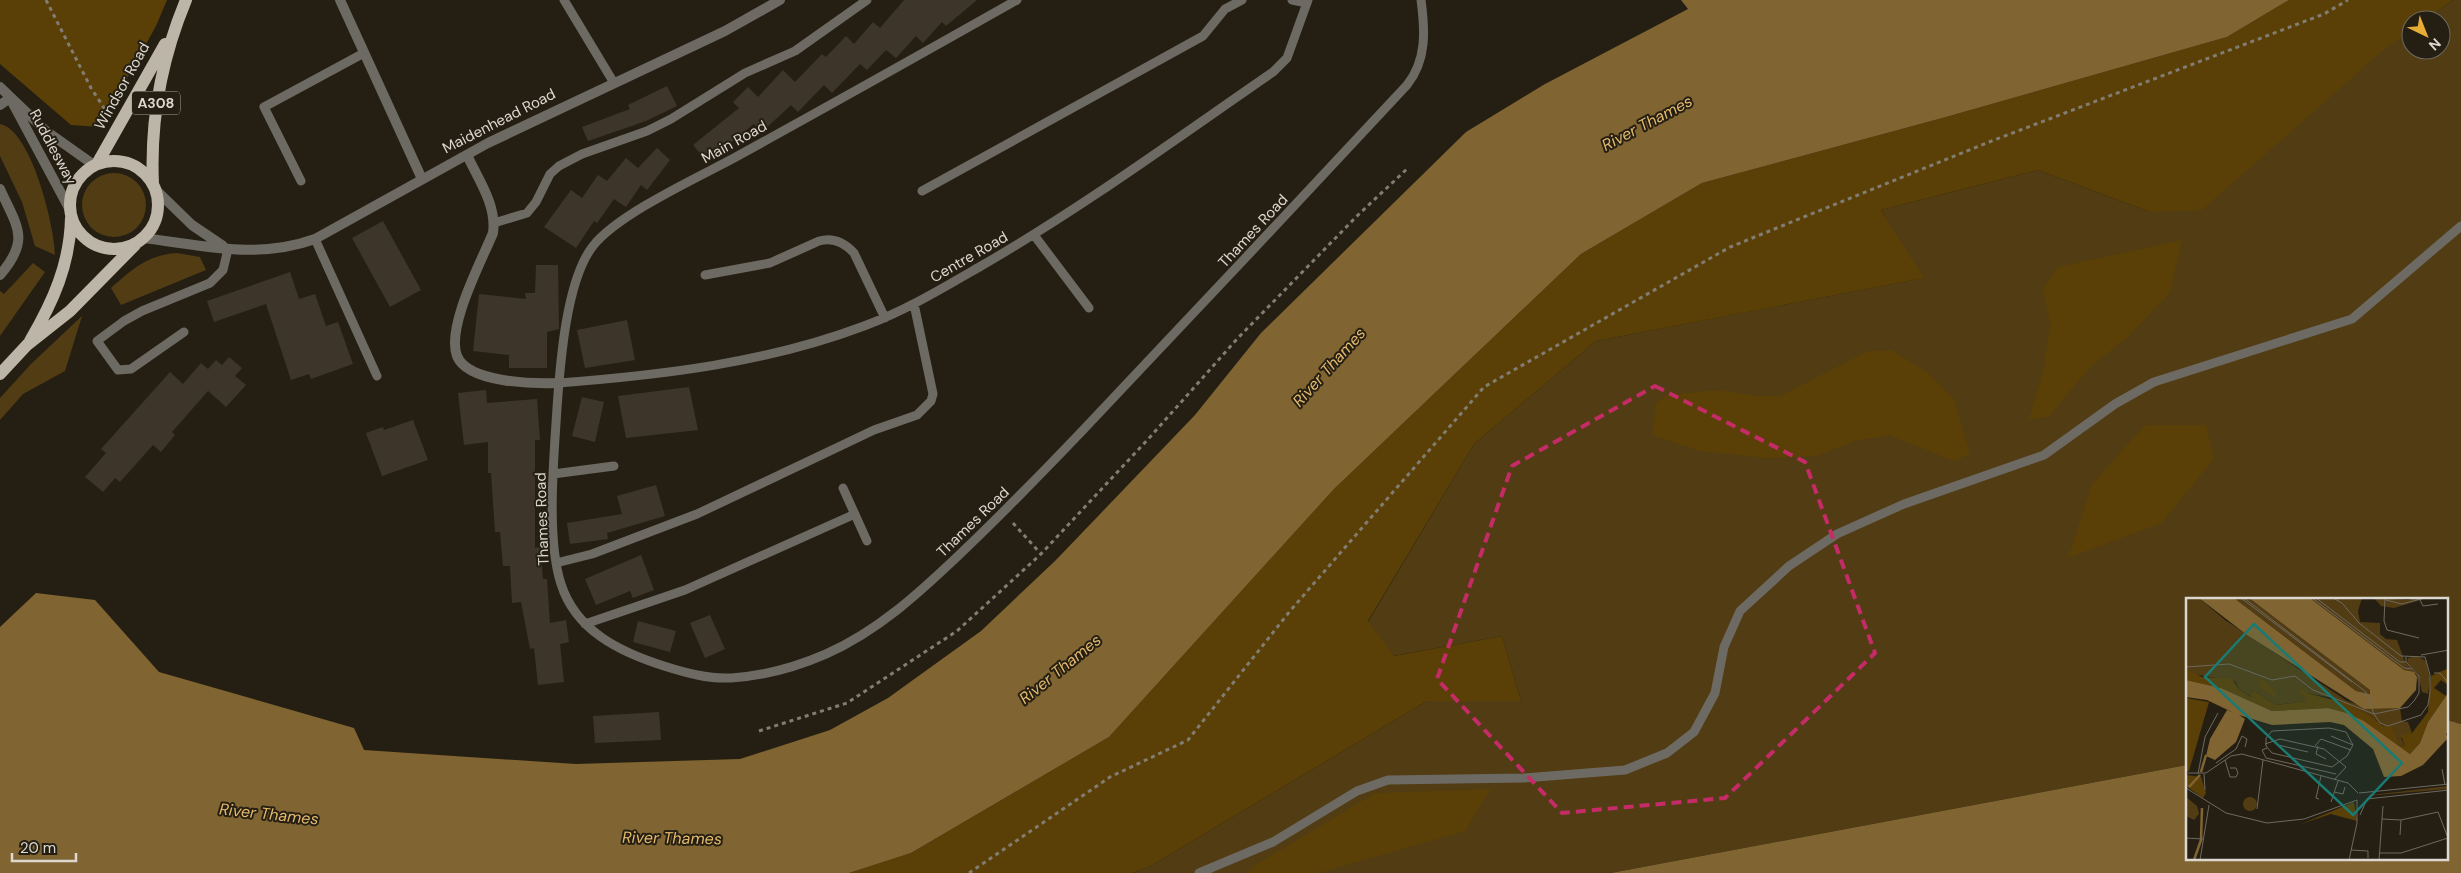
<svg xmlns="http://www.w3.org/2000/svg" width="2461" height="873" viewBox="0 0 2461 873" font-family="'DM Sans',sans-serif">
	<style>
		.green { fill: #513c13 }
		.forest { fill: #5a4006 }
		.water { fill: #806431 }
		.building { fill: #3d3529 }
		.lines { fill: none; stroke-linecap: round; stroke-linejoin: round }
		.path { stroke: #827d73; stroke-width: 3; stroke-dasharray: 4 4; stroke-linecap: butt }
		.service { stroke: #6d6a64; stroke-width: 9 }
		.minor { stroke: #6d6a64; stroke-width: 10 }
		.primary { stroke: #bdb5a8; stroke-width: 12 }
		.marked { fill: none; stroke: #c52b67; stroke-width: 4; stroke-dasharray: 10 6; stroke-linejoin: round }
		.labels { text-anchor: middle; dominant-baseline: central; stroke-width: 4; stroke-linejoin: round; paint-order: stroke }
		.shield { fill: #251f13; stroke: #a5a097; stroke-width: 1 }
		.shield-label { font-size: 14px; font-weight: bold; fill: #dcd8d0 }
		.street-label { font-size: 15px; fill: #dcd8d0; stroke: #251f13 }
		.water-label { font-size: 16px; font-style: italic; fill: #e4ba6d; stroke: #251f13 }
		.inset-river { fill: none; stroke: #806431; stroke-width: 2.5 }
		.inset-road { fill: none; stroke: #6e695f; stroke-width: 1 }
		.view { fill: #197b73; fill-opacity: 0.15; stroke: #197b73; stroke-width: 2.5 }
		.inset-edge { fill: none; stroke: #dcd8d0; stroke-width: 2.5 }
	</style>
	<rect width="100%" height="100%" fill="#251f13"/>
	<path class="green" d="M 2453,0 L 2461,0 L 2461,724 L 2447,720 L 2447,599 L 2187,599 L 2187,765 L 1611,873 L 1132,873 L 1149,867 L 1427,701 L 1521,701 L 1502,636 L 1393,656 L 1368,622 L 1474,444 L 1596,341 L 1923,278 L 1881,210 L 2038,170 L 2150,212 L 2411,30 L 2411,50 L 2441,50 L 2441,20 L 2425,20 Z
		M 0,124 C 31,129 55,227 55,255 L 35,246 L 22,202 L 0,156 Z
		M82 205a32 32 0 1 1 64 0a32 32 0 1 1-64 0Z
		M 177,253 L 200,257 L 206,270 L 121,305 L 111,288 C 133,269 147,255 177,253 Z
		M 33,263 L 45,272 L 0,336 L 0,291 L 4,294 Z
		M 82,316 L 65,371 L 23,394 L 0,420 L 0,398 L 31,364 Z"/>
	<path class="forest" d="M 0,0 L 167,0 L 156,26 L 100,127 L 71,125 L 0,64 Z
		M 2289,0 L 2453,0 L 2425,20 L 2411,20 L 2411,30 L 2379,54 L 2202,210 L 2150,212 L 2038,170 L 1881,210 L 1924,278 L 1596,341 L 1474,444 L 1368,621 L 1394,656 L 1502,636 L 1521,701 L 1427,701 L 1149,867 L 1132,873 L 849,873 L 911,853 L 1109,737 L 1334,489 L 1581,254 L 1702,183 L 1946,117 L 2227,37 Z
		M 2182,240 L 2170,293 L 2128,337 L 2089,368 L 2049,417 L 2029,419 L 2044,367 L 2050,325 L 2043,288 L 2058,267 Z
		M 1892,350 L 1928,373 L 1954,399 L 1970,454 L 1954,461 L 1889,435 L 1855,441 L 1817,456 L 1766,458 L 1699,451 L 1652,435 L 1656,403 L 1667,395 L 1718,390 L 1756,396 L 1780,396 L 1868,351 Z
		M 2145,425 L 2206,425 L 2214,459 L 2162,523 L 2068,558 L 2092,484 Z
		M 1491,789 L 1465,831 L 1319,873 L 1247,873 L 1257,864 L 1375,793 Z"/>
	<path class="water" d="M 1681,0 L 2289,0 L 2227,37 L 1946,117 L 1702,183 L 1581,254 L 1334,489 L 1109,737 L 911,853 L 849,873 L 0,873 L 0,627 L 36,593 L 95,600 L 159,672 L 354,728 L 364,750 L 576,764 L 740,759 L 830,730 L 888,698 L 981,631 L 1056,560 L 1195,415 L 1261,333 L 1466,132 L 1545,84 L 1688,9 Z
		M 2447,720 L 2461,724 L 2461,873 L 1611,873 L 2187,765 L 2187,859 L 2447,859 Z"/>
	<path class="building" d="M 904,0 L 977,0 L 946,26 L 942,22 L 923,43 L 916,36 L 896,58 L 886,50 L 867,70 L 860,64 L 832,93 L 824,85 L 798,112 L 791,105 L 762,132 L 754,124 L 707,162 L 693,145 L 739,108 L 733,102 L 748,87 L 758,97 L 783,70 L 795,82 L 822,54 L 826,57 L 846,36 L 854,44 L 873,22 L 880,28 Z
		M 667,86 L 677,106 L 646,121 L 588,141 L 582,127 L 630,109 L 628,105 Z
		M 657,148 L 670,160 L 647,190 L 641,185 L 626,207 L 614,199 L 597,223 L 594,221 L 576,248 L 544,227 L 571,190 L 582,198 L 598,175 L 607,181 L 626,158 L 638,168 Z
		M 383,221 L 421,290 L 390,307 L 352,238 Z
		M 536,265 L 558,265 L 559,329 L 547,332 L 547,368 L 509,368 L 509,355 L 473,351 L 479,294 L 526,299 L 525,293 L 535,293 Z
		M 290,272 L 299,299 L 315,294 L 326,326 L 338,322 L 353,364 L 311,379 L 309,374 L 291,380 L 266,304 L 214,322 L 207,301 Z
		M 627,320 L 635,360 L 585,368 L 577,330 Z
		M 229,357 L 242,368 L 235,376 L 246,385 L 226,407 L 208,391 L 172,432 L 175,435 L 161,452 L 153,445 L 120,482 L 115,478 L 103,492 L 85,477 L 106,453 L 101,449 L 170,372 L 183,384 L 201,363 L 208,369 L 216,360 L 222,365 Z
		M 689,387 L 698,430 L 626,438 L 618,396 Z
		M 486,390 L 487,403 L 537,399 L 540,440 L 535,440 L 535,548 L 540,547 L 543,579 L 547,579 L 550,623 L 566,620 L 569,642 L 560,644 L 564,682 L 538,685 L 534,648 L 530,649 L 521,602 L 512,603 L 510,566 L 503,566 L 500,532 L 495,532 L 491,473 L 488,473 L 488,442 L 464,445 L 458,393 Z
		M 582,397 L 604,402 L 595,442 L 572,436 Z
		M 413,420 L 428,460 L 382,476 L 366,433 L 383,427 L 384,430 Z
		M 656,485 L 665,516 L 607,533 L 608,539 L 570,544 L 567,523 L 622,514 L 617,496 Z
		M 641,555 L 654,590 L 633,598 L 630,591 L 596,605 L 585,579 Z
		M 710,615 L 725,649 L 705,658 L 690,623 Z
		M 638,621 L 676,631 L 670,652 L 633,642 Z
		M 659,712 L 661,740 L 595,743 L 593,716 Z"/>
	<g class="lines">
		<path class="path" d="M 46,0 L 91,88 L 108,114
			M 1013,523 L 1041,554
			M 759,731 L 847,703 L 957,631 L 1041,554 L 1151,436 L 1237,339 L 1357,216 L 1408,168
			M 969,873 L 1110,777 L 1188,740 L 1290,611 L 1484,387 L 1730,247 L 1989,142 L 2324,14 L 2348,0"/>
		<path class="service" d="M 564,0 L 614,83
			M 1017,0 C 923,53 829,106 734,158 C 697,178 618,214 593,246 C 566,280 560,365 557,408 C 554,457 546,538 561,584 C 576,631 620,652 664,666 C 686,673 708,679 731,678 C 763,676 796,667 826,654 C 878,631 919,593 959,555 C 1002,514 1043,472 1084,429 C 1192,315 1300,200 1407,85 C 1427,60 1425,30 1421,0
			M 1292,0 L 1307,3
			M 301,181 L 264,107 L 364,53
			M 922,191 L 1203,36 L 1225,9 L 1242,0
			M 494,223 L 527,213 L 536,202 L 550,174 L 559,166 L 582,154 L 647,131 L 671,119 L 745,73 L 795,51 L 867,0
			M 1034,235 L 1089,308
			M 315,239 L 377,376
			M 705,275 L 770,263 L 819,241 C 833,237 844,242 854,253 L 885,318
			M 184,332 L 131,369 L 118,370 L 97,341 L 124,321 L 142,311 L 210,283 L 223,270 L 228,249
			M 559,383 C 662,375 766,363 864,326 C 905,311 943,288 981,266 C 1082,208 1177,138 1273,72 L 1287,58 L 1308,0
			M 553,474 L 614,466
			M 843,488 L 867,541
			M 556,563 L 592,554 L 697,514 L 874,430 L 917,415 L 931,401 L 933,394 L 914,304
			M 585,624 L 685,590 L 855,514
			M 1199,873 L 1273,842 L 1357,791 L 1388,780 L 1524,778 L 1625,770 L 1667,753 L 1694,732 L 1715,693 L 1724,647 L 1740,611 L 1789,566 L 1837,534 L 1904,504 L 2044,455 L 2115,404 L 2154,382 L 2352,319 L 2461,226"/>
		<path class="minor" d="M 340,0 L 422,179
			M 0,87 L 46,131 L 94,165
			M 10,98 L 70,210
			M 0,105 L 10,98
			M 467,155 C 478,179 497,205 493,233 C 482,260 446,327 457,356 C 468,383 534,384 559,383
			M 0,189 C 17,227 31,239 0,275
			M 157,191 L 192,225 L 223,246
			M 143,238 C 203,245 256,260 315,239 L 488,143 L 725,31 L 780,0"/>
		<path class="primary" d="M70 205a44 44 0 1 1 88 0a44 44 0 1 1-88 0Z
			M 97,164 L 165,44
			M 153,184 C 150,119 161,60 186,0
			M 30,341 C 53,302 70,264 71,218
			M 0,374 L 27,345 L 70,311 L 135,245"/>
	</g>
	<path class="marked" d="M 1655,386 L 1805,462 L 1875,653 L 1725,798 L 1562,813 L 1437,679 L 1512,466 Z"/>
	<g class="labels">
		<rect class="shield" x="132" y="91.5" width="48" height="23" rx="4"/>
		<g class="shield-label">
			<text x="156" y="103">A308</text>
		</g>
		<g class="street-label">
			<text transform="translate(122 86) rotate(-61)">Windsor Road</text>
			<text transform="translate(499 121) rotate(-27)">Maidenhead Road</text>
			<text transform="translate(734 142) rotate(-29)">Main Road</text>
			<text transform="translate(53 147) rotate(62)">Ruddlesway</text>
			<text transform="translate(1253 231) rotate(-47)">Thames Road</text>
			<text transform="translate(969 257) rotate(-30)">Centre Road</text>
			<text transform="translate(542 519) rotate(-92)">Thames Road</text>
			<text transform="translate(973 522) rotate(-44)">Thames Road</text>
		</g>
		<g class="water-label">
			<text transform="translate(1647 123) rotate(-28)">River Thames</text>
			<text transform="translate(1329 367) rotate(-48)">River Thames</text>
			<text transform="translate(1060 669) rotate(-39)">River Thames</text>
			<text transform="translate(269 814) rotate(6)">River Thames</text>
			<text transform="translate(672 838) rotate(1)">River Thames</text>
		</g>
	</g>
	<g transform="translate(2186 598)">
		<rect width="262" height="262" fill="#251f13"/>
		<path d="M 0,0 L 13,0 L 39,22 L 161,103 L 182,110 L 214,110 L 216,123 L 222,124 L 226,135 L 215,140 L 219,148 L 213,147 L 199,129 L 185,118 L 147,100 L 121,95 L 120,103 L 90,107 L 67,92 L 66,99 L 54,92 L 49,83 L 6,76 L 0,71 ZM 48,0 L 63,0 L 184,92 L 184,96 L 170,93 ZM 124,0 L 176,0 L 172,13 L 174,24 L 194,25 L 194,36 L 200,41 L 211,42 L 219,64 L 232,77 L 232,84 L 230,76 L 218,72 ZM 188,0 L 223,2 L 227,0 L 262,0 L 263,1 L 238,1 L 208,10 L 195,8 ZM 231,58 L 240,63 L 244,81 L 242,96 L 236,94 L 232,76 L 221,65 L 222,60 ZM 262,188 L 262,191 L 180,198 L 185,197 ZM57 206a7 7 0 1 1 14 0a7 7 0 1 1-14 0ZM 0,199 L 11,208 L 13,216 L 8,222 L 0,218 Z" fill="#513c13"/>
		<path d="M 263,70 L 262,87 L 255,82 L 248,90 L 260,98 L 242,124 L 234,145 L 224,156 L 178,123 L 142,110 L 86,113 L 35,90 L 0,82 L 0,71 L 16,79 L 46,81 L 54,92 L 65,99 L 67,92 L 90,107 L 120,103 L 120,99 L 112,94 L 115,89 L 121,95 L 159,105 L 185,118 L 197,128 L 206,129 L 213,147 L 219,148 L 215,137 L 226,135 L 242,114 L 245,78 ZM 74,79 L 90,94 L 90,100 L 73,90 ZM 0,100 L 23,104 L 3,173 L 0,173 ZM 0,177 L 15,179 L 20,195 L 17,200 L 0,188 ZM 168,204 L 171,223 L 145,216 L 115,226 Z" fill="#5a4006"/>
		<path d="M 13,0 L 48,0 L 170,93 L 184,96 L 184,92 L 63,0 L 124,0 L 218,72 L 228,74 L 231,79 L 230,92 L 214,110 L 178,111 L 61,37 ZM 0,82 L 35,90 L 86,113 L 142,110 L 160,115 L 178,123 L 224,156 L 234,145 L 242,124 L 262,95 L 262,134 L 260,136 L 262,140 L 237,167 L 215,178 L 198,179 L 187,151 L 158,127 L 144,124 L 86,127 L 53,117 L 59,121 L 50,144 L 29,162 L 20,158 L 24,141 L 41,112 L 48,115 L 21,102 L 0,99 Z" fill="#806431"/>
		<path class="inset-river" d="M 15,174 L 20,157M 3,189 L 14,177M 8,262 L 15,242 L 16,210"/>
		<path class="inset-road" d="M 55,0 L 166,84M 58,0 L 180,94 L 188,116 L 222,109 L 228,103 L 233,95 L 233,78 L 220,64M 126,0 L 218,70 L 226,71M 130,0 L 214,64 L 220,64 L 220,59M 199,0 L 198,23 L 201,32 L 233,40M 200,2 L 216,6 L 238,0M 234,2 L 237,8 L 252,6M 235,57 L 263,52M 0,69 L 43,66 L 86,82 L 109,78 L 127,92 L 188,116 L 194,125 L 202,128 L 235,117 L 242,107 L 244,94 L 244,77 L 239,59 L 215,58 L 173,25 L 156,5 L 147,0M 248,75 L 254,75 L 263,86M 143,130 L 160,134 L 167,147 L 161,158 L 146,169 L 86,155 L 80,148 L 80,140 L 86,133 ZM 145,138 L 167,147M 89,144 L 92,147 L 122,154M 79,146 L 94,141 L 138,151 L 160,169 L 148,182M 129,148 L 135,141 L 165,152M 132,148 L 130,156 L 140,161M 81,150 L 76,152 L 80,160 L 150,176M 39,162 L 44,179 L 50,179 L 52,175 L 50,170 L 44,170M 30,165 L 50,151 L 56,138 L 61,141 L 59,149M 256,171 L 259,187M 2,175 L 20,175 L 45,158 L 56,156 L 162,185 L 172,195M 12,176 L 19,139 L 32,115M 18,176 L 19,192M 0,190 L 40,215 L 81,225 L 118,221 L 171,202M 148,194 L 157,196 L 159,189M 173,195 L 263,186M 133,201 L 130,200 L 135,178M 145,204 L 152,183M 71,211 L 77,162M 174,217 L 181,201 L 263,192M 196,221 L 215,222 L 252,214 L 262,240M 214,237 L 215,222M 0,240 L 17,241M 165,252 L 182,253 L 182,260M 194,255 L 215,255 L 262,240M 14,262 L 23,207M 163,262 L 171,225 L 171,202M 193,262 L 197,208"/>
		<path class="view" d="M 68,26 L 216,165 L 167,217 L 19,79 Z"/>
		<rect width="262" height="262" class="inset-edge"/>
	</g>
	<g transform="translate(2426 35) rotate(137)"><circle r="24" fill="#251f13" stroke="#6e695f"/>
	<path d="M0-4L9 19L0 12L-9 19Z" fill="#e6ac36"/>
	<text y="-8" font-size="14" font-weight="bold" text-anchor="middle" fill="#dcd8d0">N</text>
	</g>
	<path d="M12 853v8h64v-8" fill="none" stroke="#dcd8d0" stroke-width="2.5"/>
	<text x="20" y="853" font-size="15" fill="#dcd8d0" stroke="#251f13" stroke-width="4" paint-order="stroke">20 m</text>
</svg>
